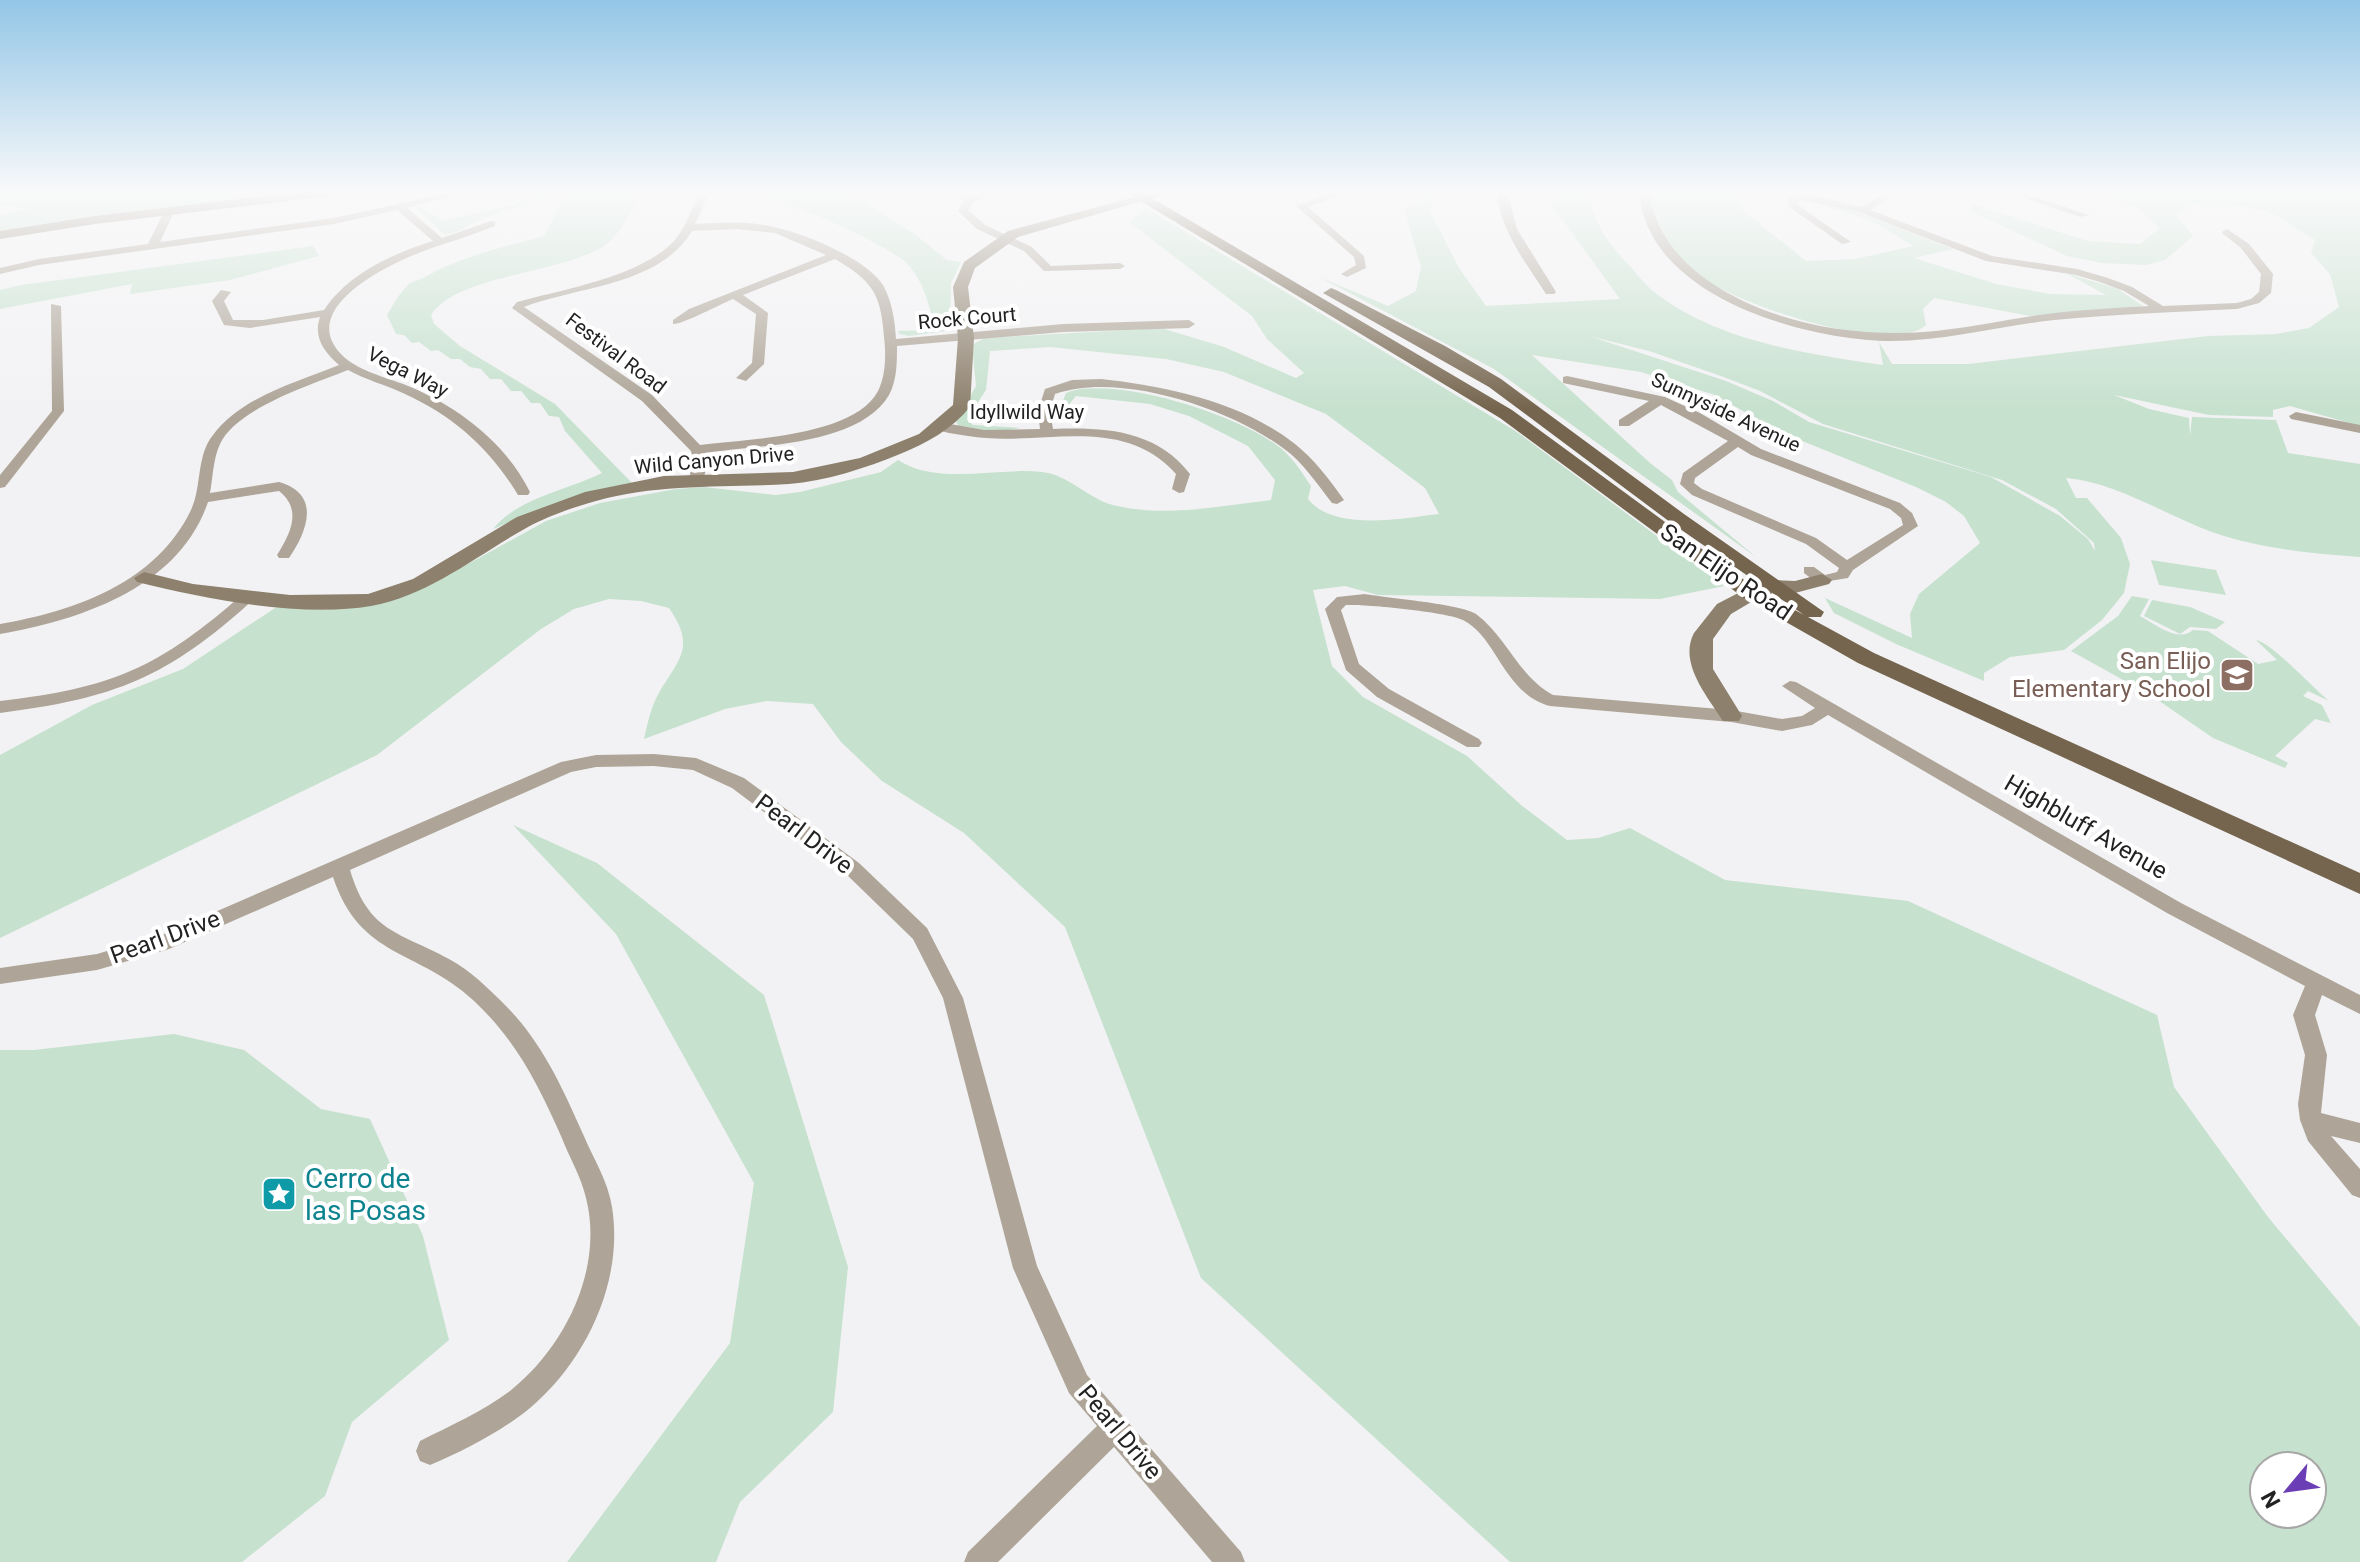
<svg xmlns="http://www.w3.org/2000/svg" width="2360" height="1562" viewBox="0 0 2360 1562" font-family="Roboto,sans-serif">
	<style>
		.green { fill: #c6e1ce; fill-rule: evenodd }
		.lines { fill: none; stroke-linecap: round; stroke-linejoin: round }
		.street { fill: #aea598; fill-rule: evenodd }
		.secondary { fill: #8d806d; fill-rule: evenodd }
		.primary { fill: #75654e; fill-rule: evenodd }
		.labels { text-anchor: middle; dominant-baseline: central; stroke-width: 8; stroke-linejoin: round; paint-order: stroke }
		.far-street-label { font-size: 20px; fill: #222223; stroke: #fff }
		.street-label { font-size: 24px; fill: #222223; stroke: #fff }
		.education-label { font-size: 24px; fill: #785e54; stroke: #fff; text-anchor: end }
		.near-culture-label { font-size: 28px; fill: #0d838f; stroke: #fff; text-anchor: start }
	</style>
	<rect width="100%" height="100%" fill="#f2f2f4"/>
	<path class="green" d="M 0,191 L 314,191 L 0,231 L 0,216 L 29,208 L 0,206 Z
		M 548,191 L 643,191 C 633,206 623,231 608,243 C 568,274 458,273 431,315 L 434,324 L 460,346 L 555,404 L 632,483 L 564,500 L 493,529 C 519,497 566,491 602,473 L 565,431 L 559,417 L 549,416 L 540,403 L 531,403 L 521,391 L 511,391 L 501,379 L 490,379 L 481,369 L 470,367 L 460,359 L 451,359 L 438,350 L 431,351 L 419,342 L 412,343 L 404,335 L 396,334 L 387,315 C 394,303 399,294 408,285 C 412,281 421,280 425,277 C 462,256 503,247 544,236 L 565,196 C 538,200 504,209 478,221 C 466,226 460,234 444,234 L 416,208 L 419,206 L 443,221 L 515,204 Z
		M 758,191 L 848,191 L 916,235 L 947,260 L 961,262 L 951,283 L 950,323 L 945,331 L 909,336 L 899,334 L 898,331 L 930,330 L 935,326 C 928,303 923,277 903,260 C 886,245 784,197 763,199 L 757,195 Z
		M 1426,191 L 1439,191 L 1430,211 L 1459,268 L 1486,306 L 1620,299 L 1552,205 L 1556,191 L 1590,191 C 1590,217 1607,241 1624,260 C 1635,271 1645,286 1658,295 C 1721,342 1808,354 1883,365 L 1879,342 L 1892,364 L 1968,364 L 2208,336 L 2276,334 L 2309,328 L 2339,307 L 2330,274 L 2311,253 L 2315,240 L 2268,211 L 2232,205 L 2185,204 L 2185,210 L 2176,214 L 2193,236 L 2165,260 L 2146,265 L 2102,263 L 2067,256 L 1970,211 L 1972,204 L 2088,241 L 2140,244 L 2160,228 L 2138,208 L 2087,191 L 2360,191 L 2360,426 L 2290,406 L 2273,410 L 2273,417 L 2209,415 L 2114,395 L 2149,409 L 2189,418 L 2190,436 L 2192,417 L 2276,420 L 2288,453 L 2360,464 L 2360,557 C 2311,553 2262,549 2215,533 C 2169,517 2116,482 2066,478 L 2076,498 L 2087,498 L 2121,538 L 2130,564 L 2124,593 L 2102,620 L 2064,650 L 2010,657 L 1984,673 L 1984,681 L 1896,644 L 1834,613 L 1825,598 L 1912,638 L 1910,614 L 1919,594 L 1980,543 L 1964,516 L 1946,502 L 1916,487 L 1780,432 L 1715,395 L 1641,372 L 1532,355 L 1650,463 L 1672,480 L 1678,492 L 1756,557 L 1494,369 L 1319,277 L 1388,306 L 1416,291 L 1421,267 L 1404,210 L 1423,202 ZM 1589,336 L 1649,351 L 1721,376 L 1760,391 L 1823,424 L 2002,480 L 2056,509 L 2094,543 L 2095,551 L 2088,539 L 2060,516 L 1991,477 L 1809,422 L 1773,401 L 1726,381 Z
		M 1648,191 L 1739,191 L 1737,197 L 1745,212 L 1806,261 L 1855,259 L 1913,246 L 1870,220 L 1807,201 L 1858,212 L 1953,249 L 1914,258 L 1996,284 L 2050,294 L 2106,295 L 2066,273 L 2118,289 L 2143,306 L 2030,316 L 1934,298 L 1923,309 L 1926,325 C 1891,357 1737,304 1701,277 C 1676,259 1648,222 1648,191 Z
		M 1146,208 L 1517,432 L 1724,586 L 1660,599 L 1378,595 L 1345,586 L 1313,590 L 1332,666 L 1363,697 L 1467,756 L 1521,805 L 1567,840 L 1598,838 L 1630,828 L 1725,880 L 1908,901 L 2157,1015 L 2174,1087 L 2268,1217 L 2360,1327 L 2360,1562 L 1510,1562 L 1201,1278 L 1065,927 L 964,833 L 882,781 L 841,742 L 813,704 L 767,701 L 725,709 L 644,739 C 648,722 651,706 660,691 C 681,657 695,646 669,608 L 641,601 L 609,599 L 574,609 L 541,629 L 377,755 L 0,938 L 0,755 L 92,705 L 183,669 L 278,606 L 325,610 L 373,603 L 455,571 L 546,521 L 600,503 L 676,489 L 704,487 L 776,495 L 800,492 L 881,472 L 898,460 C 938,486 996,467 1042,472 C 1067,474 1089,499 1113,505 C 1166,518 1218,506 1271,500 L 1275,480 L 1248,446 L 1189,416 L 1150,404 L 1076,396 L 1067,407 L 1066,416 L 1058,414 L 1066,393 C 1115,374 1246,417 1284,451 C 1295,461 1303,474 1311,486 L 1308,499 C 1334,532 1403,518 1439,514 L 1425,488 L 1326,414 L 1224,372 L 1166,359 L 1050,347 L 990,351 L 986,390 L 967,419 L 973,425 L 1021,428 L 995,432 L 959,427 L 956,421 L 976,386 L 972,345 L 984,338 L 1161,328 L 1224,347 L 1296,378 L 1304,373 L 1267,339 L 1252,316 L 1129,222 ZM 2264,1466 L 2312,1466 L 2312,1514 L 2264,1514 Z
		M 313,246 L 319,256 L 230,280 L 130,294 L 132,284 L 0,309 L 0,290 L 22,285 Z
		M 2151,560 L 2216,570 L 2226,595 L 2159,585 Z
		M 2132,596 L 2149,599 L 2140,616 C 2155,624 2178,643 2193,630 L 2208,631 L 2258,664 L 2277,660 L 2256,640 C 2271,642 2312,687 2329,701 L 2308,691 L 2303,696 L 2322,705 L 2331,723 L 2315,719 L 2275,756 L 2288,763 L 2285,768 L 2213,738 L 2152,696 L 2071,651 L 2118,616 Z
		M 2152,600 L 2190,607 L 2225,622 L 2216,629 L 2190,627 L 2180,634 L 2144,616 Z
		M 513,825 L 597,863 L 764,995 L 848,1267 L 833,1412 L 740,1502 L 716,1562 L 567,1562 L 730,1343 L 754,1183 L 616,934 Z
		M 174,1034 L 244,1050 L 321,1109 L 370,1119 L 423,1236 L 449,1340 L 352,1422 L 325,1496 L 242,1562 L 0,1562 L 0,1050 L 34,1050 Z"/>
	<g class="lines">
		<path class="street" d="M 457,191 L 473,191 L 407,208 L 442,238 L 491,221 L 495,222 L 495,226 C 461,240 424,248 392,265 C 366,278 313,310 334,345 C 349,371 389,377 413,388 C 461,409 507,445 530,492 L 528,495 L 518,495 C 490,449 455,417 405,394 C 386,385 366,380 348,370 C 313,384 237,408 220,444 C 213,459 213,477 210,493 L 279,482 C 322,494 307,532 289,558 L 279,558 L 277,555 C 290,534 303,510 279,491 L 208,502 C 179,588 80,620 0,634 L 0,624 C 75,611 156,583 191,510 C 202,487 196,456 213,435 C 241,397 297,382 339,365 C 324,352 313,337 320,317 L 250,328 L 224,325 L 212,301 L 221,290 L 231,292 L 224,301 L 233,320 L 263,320 L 324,310 C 349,273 392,254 433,241 L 397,210 L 334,224 L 39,265 L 0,274 L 0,268 L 39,259 L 148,244 L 164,212 L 169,209 L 174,212 L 160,242 L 334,218 Z
			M 700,191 L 710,191 L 695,224 C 717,223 741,221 763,225 C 795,229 865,257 883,285 C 892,301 895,321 896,339 L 1063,324 L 1189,320 L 1195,324 L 1189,328 L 1063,332 L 897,346 C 897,362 897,380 889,395 C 859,446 757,445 705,453 C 708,462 706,475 701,483 L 691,483 L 689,480 L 693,459 L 691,451 L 642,401 L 512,308 L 517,302 C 564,289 640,277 674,241 C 686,227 692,208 700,191 ZM 737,229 L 775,233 L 826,255 L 689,309 L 673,320 L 673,324 C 681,325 721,304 733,299 L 756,314 L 752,363 L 736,378 L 746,381 L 764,364 L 768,313 L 743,295 L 835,259 C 872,281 881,293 884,337 C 886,354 886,375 878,391 C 854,437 745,439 700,445 L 652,395 L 524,307 C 578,286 659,286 692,231 Z
			M 946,191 L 958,191 L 971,196 L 988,191 L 1002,191 L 974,202 L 968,210 L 985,225 L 1032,247 L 1051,266 L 1120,263 L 1125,266 L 1120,269 L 1044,271 L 1024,251 L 977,229 L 958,211 L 964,201 Z
			M 1337,191 L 1351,191 L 1308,207 L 1364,256 L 1366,268 L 1347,277 L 1341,274 L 1356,265 L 1354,257 L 1296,206 Z
			M 1497,191 L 1507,191 L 1517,229 L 1556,292 L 1554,294 L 1546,294 C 1526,263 1499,229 1497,191 Z
			M 1639,191 L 1649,191 C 1653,227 1677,259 1707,280 C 1769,323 1850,337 1924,332 C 1962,329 2000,321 2039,315 C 2075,310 2112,308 2149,306 L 2124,291 L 2100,282 L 2076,275 L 1986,261 L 1859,212 L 1800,200 L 1797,203 L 1802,208 L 1851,242 L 1842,244 L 1788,206 L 1790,196 L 1795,191 L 1861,207 L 1889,191 L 1901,191 L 1870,210 L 1992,256 L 2077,269 L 2108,278 L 2132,287 L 2163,306 L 2237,303 L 2251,299 L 2259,292 L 2261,274 L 2241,248 L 2223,234 L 2222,232 L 2227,229 L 2249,244 L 2273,274 L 2271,293 L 2259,303 L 2237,309 C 2176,312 2115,314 2054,320 C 2000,326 1946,341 1891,341 C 1805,340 1646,297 1639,191 Z
			M 2003,191 L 2017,191 L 2089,215 L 2080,217 Z
			M 51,304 L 61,306 L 64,411 L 5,487 L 0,488 L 0,475 L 52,411 Z
			M 1567,376 L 1665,397 L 1700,413 L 1761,449 L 1900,503 L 1912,513 L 1918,526 L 1853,570 L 1848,578 L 1817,583 L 1804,573 L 1804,567 L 1814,567 L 1825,575 L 1837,572 L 1839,568 L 1806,544 L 1692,495 L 1680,484 L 1683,473 L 1728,441 L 1661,405 L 1629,426 L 1619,426 L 1619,420 L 1649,401 L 1563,383 L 1563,377 ZM 1738,447 L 1751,455 L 1890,509 L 1901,518 L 1903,525 L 1847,560 L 1816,538 L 1702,489 L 1694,483 L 1695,478 Z
			M 1101,379 C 1166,386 1242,402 1295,444 C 1314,459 1330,480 1344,500 L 1337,504 L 1332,503 C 1317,484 1303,462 1283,448 C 1229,408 1119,371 1055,394 L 1050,411 L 1053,429 C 1105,427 1156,430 1190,474 L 1184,492 L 1179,493 L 1172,489 L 1176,474 C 1121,412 1039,448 968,436 C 956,434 941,433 932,426 L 939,422 L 984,430 L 1040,429 L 1038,411 L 1045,389 L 1072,380 Z
			M 2296,412 L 2360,425 L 2360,433 L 2291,419 L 2289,416 Z
			M 249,591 L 254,593 L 257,596 L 254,599 C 167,678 116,698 0,713 L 0,701 C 112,688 159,668 244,593 Z
			M 1365,594 C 1387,598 1461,604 1476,614 C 1507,637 1518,676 1553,695 L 1731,710 L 1782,719 L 1802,716 L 1815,708 L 1782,686 L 1790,681 L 1796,682 L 2181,903 L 2360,995 L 2360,1014 L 2322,995 L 2315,1015 L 2327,1055 L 2321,1113 L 2360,1123 L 2360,1143 L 2331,1136 L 2360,1169 L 2360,1198 L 2352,1195 L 2308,1141 L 2300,1120 L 2298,1104 L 2305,1055 L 2293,1015 L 2305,986 L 2167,913 L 1828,715 L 1812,725 L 1782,731 L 1731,722 L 1550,706 C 1503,693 1498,638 1463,620 C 1448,612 1365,604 1346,605 L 1341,610 L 1359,664 L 1389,689 L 1479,739 L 1482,743 L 1479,747 L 1467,747 L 1377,697 L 1346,670 L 1325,609 L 1337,597 Z
			M 654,754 L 696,758 L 744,778 L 859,863 L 927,928 L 963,998 L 1037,1266 L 1087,1375 L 1241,1552 L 1245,1562 L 1212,1562 L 1114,1447 L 998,1562 L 964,1562 L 968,1552 L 1097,1426 L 1069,1393 L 1013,1268 L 943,998 L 913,939 L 845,873 L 732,788 L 693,770 L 654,766 L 596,767 L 571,772 L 350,870 C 369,933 398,931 449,959 C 470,970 488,988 505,1005 C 542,1042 562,1087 583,1134 C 593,1158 608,1181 612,1207 C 624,1281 586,1361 530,1408 C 502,1431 464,1451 430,1465 L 420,1461 L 416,1451 L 420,1441 C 450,1426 483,1411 510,1391 C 565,1347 604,1269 586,1198 C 581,1176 569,1157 561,1136 C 538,1084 516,1040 473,1000 C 418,949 360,959 333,877 L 169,949 L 97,970 L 0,984 L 0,968 L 97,954 L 164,934 L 561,762 L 596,755 Z"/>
		<path class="secondary" d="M 307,191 L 344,191 L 337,195 L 95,224 L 0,239 L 0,231 L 95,216 Z
			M 1157,191 L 1177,191 L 1018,237 L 975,268 L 968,287 L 974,338 L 970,407 C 951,430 927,443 900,454 C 866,468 826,481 789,484 C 724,488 659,483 596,501 C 574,507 548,516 528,527 C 477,555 430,595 371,606 C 302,618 205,599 137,582 L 134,578 L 144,572 L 193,584 L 290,595 L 368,594 L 413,579 L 517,517 L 585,492 L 664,476 L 793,472 L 860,458 L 919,434 L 953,405 L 958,338 L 953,287 L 964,262 L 1008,231 Z
			M 1822,574 L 1832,580 L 1829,584 L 1795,593 L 1776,592 L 1758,598 L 1731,614 L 1713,639 L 1713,669 L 1742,716 L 1739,721 L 1723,721 C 1708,697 1678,663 1694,633 L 1717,604 L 1744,590 L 1774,580 L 1795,581 Z"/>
		<path class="primary" d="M 1124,191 L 1140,191 L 1512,410 L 1758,590 L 1804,615 L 1670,522 L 1489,387 L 1323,293 L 1331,288 L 1336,290 L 1445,346 L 1501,379 L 1684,514 L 1824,612 L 1821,617 L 1808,617 L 1874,653 L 2360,873 L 2360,894 L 1858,663 L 1744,598 L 1500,418 Z"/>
	</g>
	<linearGradient id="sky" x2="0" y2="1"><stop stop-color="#93c6e6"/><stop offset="0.47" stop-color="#f9f9fa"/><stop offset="1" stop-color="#f9f9fa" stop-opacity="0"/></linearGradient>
	<rect width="2360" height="409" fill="url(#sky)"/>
	<defs>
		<g id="school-square" transform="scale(1.8)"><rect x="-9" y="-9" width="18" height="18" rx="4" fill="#8d6e63" stroke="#fff"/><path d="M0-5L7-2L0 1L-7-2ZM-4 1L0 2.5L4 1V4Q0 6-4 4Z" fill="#fff"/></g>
		<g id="sight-square" transform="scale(1.8)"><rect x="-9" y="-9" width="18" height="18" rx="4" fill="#0f9aa8" stroke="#fff"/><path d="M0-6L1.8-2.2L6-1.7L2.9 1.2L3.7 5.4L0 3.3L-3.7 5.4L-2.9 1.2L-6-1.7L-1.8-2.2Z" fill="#fff"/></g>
	</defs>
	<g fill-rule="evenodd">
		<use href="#school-square" x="2237" y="675"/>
		<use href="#sight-square" x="279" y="1194"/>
	</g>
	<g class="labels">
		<g class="far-street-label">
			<text transform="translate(967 318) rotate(-5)">Rock Court</text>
			<text transform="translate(616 353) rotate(37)">Festival Road</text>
			<text transform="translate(408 372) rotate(27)">Vega Way</text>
			<text x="1027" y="412">Idyllwild Way</text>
			<text transform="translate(1726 412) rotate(25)">Sunnyside Avenue</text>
			<text transform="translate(714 460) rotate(-5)">Wild Canyon Drive</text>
		</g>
		<g class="street-label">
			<text transform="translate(1726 572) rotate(34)">San Elijo Road</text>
			<text transform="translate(2086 827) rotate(30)">Highbluff Avenue</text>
			<text transform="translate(804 834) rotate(37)">Pearl Drive</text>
			<text transform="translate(165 937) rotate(-20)">Pearl Drive</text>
			<text transform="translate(1120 1432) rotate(50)">Pearl Drive</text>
		</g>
		<g class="education-label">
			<text x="2211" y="661">San Elijo<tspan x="2211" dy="28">Elementary School</tspan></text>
		</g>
		<g class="near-culture-label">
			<text x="305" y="1178">Cerro de<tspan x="305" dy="32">las Posas</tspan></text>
		</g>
	</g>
	<g transform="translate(2288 1490) rotate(241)"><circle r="38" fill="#ffffff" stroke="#a7a7a7" stroke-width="2"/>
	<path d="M0-6L14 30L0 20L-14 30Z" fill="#6c3eb5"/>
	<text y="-12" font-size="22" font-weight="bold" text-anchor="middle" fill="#222223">N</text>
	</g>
</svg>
